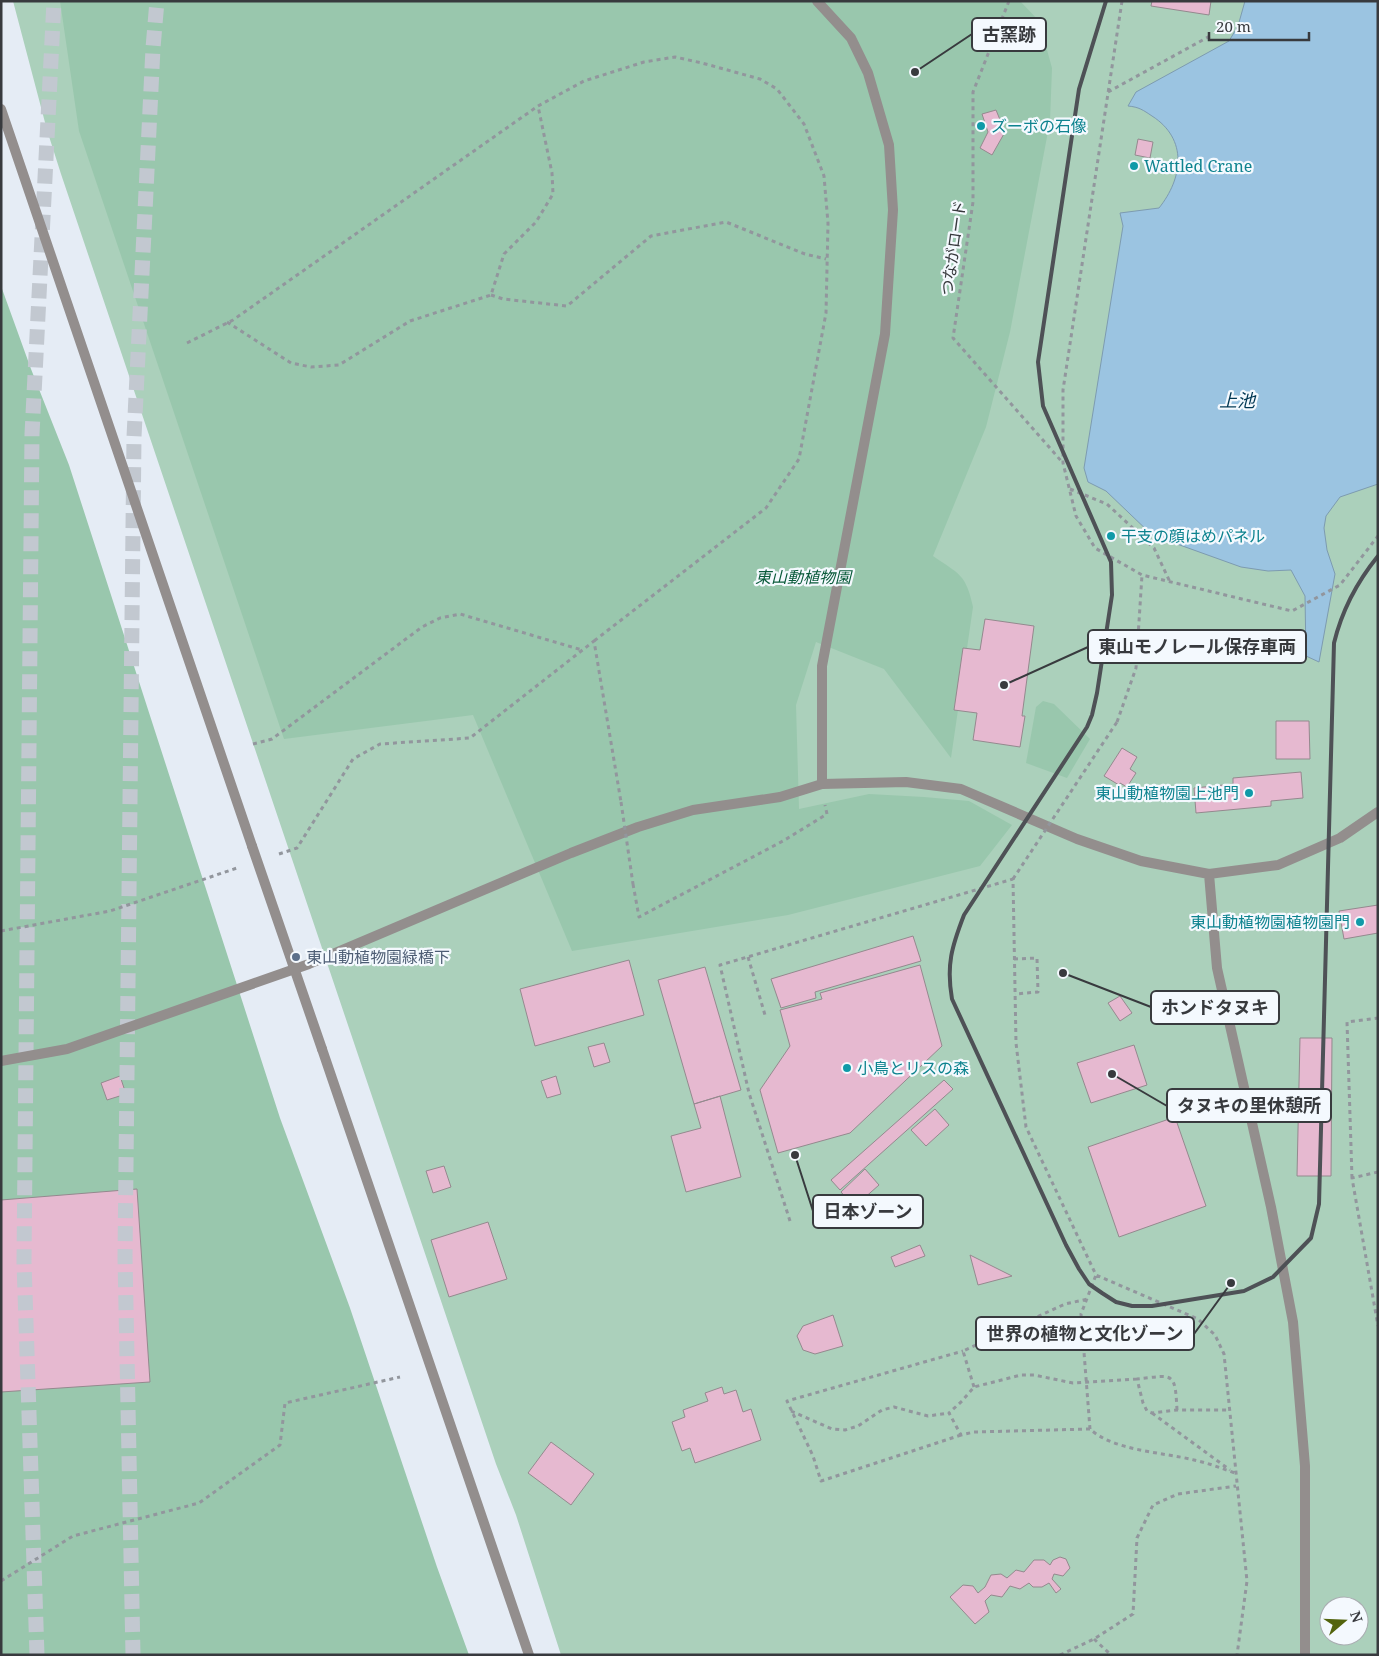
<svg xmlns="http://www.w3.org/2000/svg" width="1379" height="1656" viewBox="0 0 1379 1656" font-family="'Noto Serif','Noto Sans JP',serif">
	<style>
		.green { fill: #abd0bb; fill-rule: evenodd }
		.forest { fill: #99c7ad }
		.water { fill: #9bc4e1; stroke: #7d9bb0 }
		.building { fill: #e6b9d0; stroke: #94898e }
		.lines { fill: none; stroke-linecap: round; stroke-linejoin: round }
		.motorway-tunnel { stroke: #c2c8d0; stroke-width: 15; stroke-dasharray: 15 8; stroke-linecap: butt }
		.path { stroke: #92969d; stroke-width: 3; stroke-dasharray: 4 4; stroke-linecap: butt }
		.minor { stroke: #938e8d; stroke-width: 10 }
		.tertiary { stroke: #938e8d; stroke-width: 10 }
		.rail { stroke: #4e5156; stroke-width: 4 }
		.path-bridge { stroke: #92969d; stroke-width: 3; stroke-dasharray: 4 4; stroke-linecap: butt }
		.tertiary-bridge { stroke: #938e8d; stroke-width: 10 }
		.culture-dot { fill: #0f9aa8; stroke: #f4f9fe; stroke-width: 2 }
		.service-dot { fill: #5c6f8a; stroke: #f4f9fe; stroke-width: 2 }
		.labels { text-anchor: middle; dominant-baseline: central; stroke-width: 4.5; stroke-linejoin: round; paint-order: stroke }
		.culture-label { font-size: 16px; fill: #0d838f; stroke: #f4f9fe; text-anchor: start }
		.street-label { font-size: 16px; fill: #383a3e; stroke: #f4f9fe }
		.park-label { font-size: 16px; font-style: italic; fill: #0a5b3b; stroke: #f4f9fe }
		.service-label { font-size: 16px; fill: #4e5e75; stroke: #f4f9fe; text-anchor: start }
		.water-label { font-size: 18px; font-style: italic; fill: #003753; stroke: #f4f9fe }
		.leader { fill: none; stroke: #383a3e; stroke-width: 2 }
		.callout-dot { fill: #383a3e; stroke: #f4f9fe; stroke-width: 2 }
		.callout { fill: #f4f9fe; stroke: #383a3e; stroke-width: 2 }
		.callout-label { font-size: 18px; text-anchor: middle; font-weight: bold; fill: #383a3e }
	</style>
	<rect width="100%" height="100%" fill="#e5ecf5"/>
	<path class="green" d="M 13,1 L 1378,1 L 1378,1655 L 561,1655 L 516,1515 L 496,1464 L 61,174 L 47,130 ZM 1329,1606 L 1359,1606 L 1359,1636 L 1329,1636 Z"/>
	<path class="forest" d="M 60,1 L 1020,1 L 1039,21 L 1052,68 L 1050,121 L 1010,332 L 986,427 L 933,556 C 959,574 966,574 973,607 L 951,758 L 884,669 L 816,642 L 796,705 L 799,809 L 869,794 L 924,797 L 969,801 L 1012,825 L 980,866 L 788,915 L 572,951 L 473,715 L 284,739 L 79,131 Z
		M 1,286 L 31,369 L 69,465 L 280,1118 L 350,1308 L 437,1567 L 469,1655 L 1,1655 Z
		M 1043,701 L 1054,704 L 1090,739 L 1067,778 L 1026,763 L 1036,707 Z"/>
	<path class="water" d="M 1245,1 L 1378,1 L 1378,484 L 1340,497 L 1326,516 L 1324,528 L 1327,550 L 1335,574 L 1319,662 L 1306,656 L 1305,596 L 1291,570 L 1268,571 L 1241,567 L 1152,535 L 1106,491 L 1088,482 L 1084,468 L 1123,226 L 1120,213 L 1159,208 C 1183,178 1188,139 1152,116 C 1143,110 1139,107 1128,106 L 1136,92 L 1229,41 L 1238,26 Z"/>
	<path class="building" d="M 1152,1 L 1211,1 L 1209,15 L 1151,6 Z
		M 996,110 L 1005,132 L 992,155 L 980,148 L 988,132 L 982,114 Z
		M 1138,139 L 1153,142 L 1150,158 L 1135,155 Z
		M 985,619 L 1034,626 L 1022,716 L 1025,716 L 1020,747 L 973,740 L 977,713 L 954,710 L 963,648 L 980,650 Z
		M 1276,721 L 1309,721 L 1310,759 L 1276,759 Z
		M 1122,748 L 1137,757 L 1130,769 L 1136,773 L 1127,787 L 1120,783 L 1119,785 L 1104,776 Z
		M 1301,772 L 1303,798 L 1271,801 L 1271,806 L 1196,813 L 1194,788 L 1233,784 L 1233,778 Z
		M 1378,905 L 1378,933 L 1344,939 L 1339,911 Z
		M 913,936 L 921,961 L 815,992 L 816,998 L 781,1008 L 771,979 Z
		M 629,960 L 644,1015 L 535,1046 L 520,989 Z
		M 920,965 L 942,1046 L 850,1133 L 778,1153 L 760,1090 L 790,1046 L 780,1010 L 822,999 L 820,993 Z
		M 705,967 L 741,1090 L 694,1104 L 658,980 Z
		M 1120,996 L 1132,1013 L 1120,1021 L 1108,1003 Z
		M 1300,1038 L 1332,1038 L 1331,1176 L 1297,1176 Z
		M 604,1043 L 610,1062 L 594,1067 L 588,1047 Z
		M 1134,1045 L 1147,1085 L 1091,1103 L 1077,1063 Z
		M 120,1076 L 126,1094 L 107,1100 L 101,1083 Z
		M 556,1076 L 561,1094 L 547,1098 L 541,1081 Z
		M 944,1080 L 953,1089 L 840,1190 L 831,1180 Z
		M 720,1096 L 741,1177 L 686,1192 L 671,1136 L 701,1128 L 694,1104 Z
		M 935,1109 L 949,1125 L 926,1146 L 911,1130 Z
		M 1175,1117 L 1206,1206 L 1119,1237 L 1088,1147 Z
		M 444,1166 L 451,1187 L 433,1193 L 426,1171 Z
		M 865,1169 L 879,1185 L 854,1207 L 841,1192 Z
		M 137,1189 L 150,1382 L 1,1392 L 1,1200 Z
		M 488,1222 L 507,1279 L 449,1297 L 431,1240 Z
		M 920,1245 L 925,1256 L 895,1267 L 891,1257 Z
		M 970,1255 L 1012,1276 L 978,1285 Z
		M 833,1315 L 843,1346 L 815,1354 L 803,1350 L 797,1336 L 803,1326 Z
		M 722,1387 L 724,1394 L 736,1390 L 743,1412 L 751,1409 L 761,1440 L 695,1463 L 690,1448 L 682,1451 L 672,1422 L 685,1417 L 683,1410 L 708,1401 L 705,1393 Z
		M 551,1442 L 594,1474 L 571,1505 L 528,1473 Z
		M 1060,1557 L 1066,1559 L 1070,1568 L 1063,1576 L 1054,1574 L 1052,1579 L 1061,1589 L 1056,1593 L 1049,1583 L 1042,1587 L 1033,1587 L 1029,1583 L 1020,1589 L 1010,1586 L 1002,1597 L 991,1595 L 985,1601 L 989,1612 L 975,1624 L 950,1597 L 963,1585 L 973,1586 L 978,1593 L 985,1587 L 991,1575 L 1001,1574 L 1007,1578 L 1016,1570 L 1024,1572 L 1034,1560 L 1044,1560 L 1050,1565 L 1053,1560 Z"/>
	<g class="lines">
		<path class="motorway-tunnel" d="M 37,1655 L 24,1262 L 32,434 L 54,1
			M 133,1655 L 125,1257 L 134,437 L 153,48 L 157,1"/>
		<path class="path" d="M 1009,1 L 973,92 L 973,202 L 953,338 L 1063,463
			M 1122,1 L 1063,390 L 1063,463 L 1076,516 L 1095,548 L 1142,575 L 1292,611 L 1340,585 L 1378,536
			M 1108,92 L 1210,36
			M 491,295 L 503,299 L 567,306 L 651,236 L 726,222 L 805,254 L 826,259
			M 227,322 L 291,363 L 311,367 L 339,365 L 410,321 L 491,295 L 504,254 L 536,222 L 553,194 L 552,173 L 538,106
			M 187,343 L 233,320 L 538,106 L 584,81 L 644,62 L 675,57 L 702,63 L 760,79 L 777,89 L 804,124 L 824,176 L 828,223 L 826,313 L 799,459 L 766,508 L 594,641
			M 1070,489 L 1107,504 L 1154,548 L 1170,582
			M 1117,722 L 1136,668 L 1142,575
			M 253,744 L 272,739 L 422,627 L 440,618 L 460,614 L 582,650
			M 279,854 L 297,848 L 353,759 L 380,744 L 470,738 L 594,641 L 621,802
			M 633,884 L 639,917 L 783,841 L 827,814 L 825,805
			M 1,931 L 110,911 L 237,868
			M 748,957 L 765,1015
			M 1014,959 L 1037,958 L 1038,992 L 1015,994
			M 1378,1172 L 1352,1178 L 1378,1326
			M 1352,1178 L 1347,1022 L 1378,1018
			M 790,1221 L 749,1093 L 720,965 L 1013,879 L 1016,1043 L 1026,1127 L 1096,1275 L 1198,1319 L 1215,1335 L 1224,1354 L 1247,1581 L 1237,1655
			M 1137,1379 L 1073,1383 L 1034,1375 L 1021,1375 L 974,1387 L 962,1401 L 949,1413 L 961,1435 L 974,1432 L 1090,1429 C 1114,1451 1162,1452 1194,1460 C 1208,1463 1221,1468 1235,1473
			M 974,1387 L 963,1351 L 1065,1304 L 1088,1299
			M 1177,1410 C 1175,1371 1174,1375 1137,1379 L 1143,1403 L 1147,1411 L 1152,1413 L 1177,1410 L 1229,1410
			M 791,1411 L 832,1429 L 845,1430 L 858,1426 L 882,1410 L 894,1407 L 928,1416 L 949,1413
			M 1152,1413 L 1230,1470
			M 1090,1429 L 1081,1314 L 1096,1275
			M 961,1435 L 821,1481 L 813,1456 L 787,1401 L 963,1351
			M 1,1581 L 73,1536 L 199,1503 L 280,1445 L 285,1403 L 400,1377
			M 1094,1639 L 1111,1655
			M 1060,1655 L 1094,1639 L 1133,1614 L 1137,1538 L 1153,1505 L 1178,1494 L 1236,1486"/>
		<path class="minor" d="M 817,1 L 851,38 L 868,73 L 889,145 L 893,210 L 885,334 L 822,666 L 822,784"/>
		<path class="tertiary" d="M 1,109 L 252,846
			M 1209,874 L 1217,968 L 1271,1207 L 1293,1322 L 1305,1466 L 1305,1655
			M 322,1049 L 529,1655
			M 1,1061 L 67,1049 L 309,964 L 571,853 L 638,827 L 693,810 L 780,797 L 822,784 L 906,782 L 961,789 L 1077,839 L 1141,861 L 1209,874 L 1278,865 L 1340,838 L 1378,812"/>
		<path class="rail" d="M 1106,1 L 1079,89 L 1038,362 L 1043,406 L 1111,562 L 1112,595 L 1097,693 L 1092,715 L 1087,727 L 964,915 C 952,946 946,965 952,999 L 1066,1245 L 1079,1269 L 1089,1284 L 1102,1293 L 1116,1302 L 1132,1306 L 1152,1306 L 1244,1291 L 1273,1277 L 1311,1238 L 1319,1204 L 1334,643 C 1342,610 1356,583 1378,556"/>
		<path class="path-bridge" d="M 621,802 L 633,884
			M 1013,879 L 1117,722"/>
		<path class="tertiary-bridge" d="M 252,846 L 322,1049"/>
	</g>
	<g class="culture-dot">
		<circle cx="981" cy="126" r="5"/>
		<circle cx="1134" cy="166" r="5"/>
		<circle cx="1111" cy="536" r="5"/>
		<circle cx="1249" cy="793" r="5"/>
		<circle cx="1360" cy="922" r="5"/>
		<circle cx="847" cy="1068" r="5"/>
	</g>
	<circle class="service-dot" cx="296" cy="957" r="5"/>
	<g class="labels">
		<g class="culture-label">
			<text x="991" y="126">ズーボの石像</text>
			<text x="1144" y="166">Wattled Crane</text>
			<text x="1121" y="536">干支の顔はめパネル</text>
			<text x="1239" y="793" text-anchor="end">東山動植物園上池門</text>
			<text x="1350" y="922" text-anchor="end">東山動植物園植物園門</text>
			<text x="857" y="1068">小鳥とリスの森</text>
		</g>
		<g class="street-label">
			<text transform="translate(953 248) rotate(-82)">つながロード</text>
		</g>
		<g class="park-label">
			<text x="803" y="577">東山動植物園</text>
		</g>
		<g class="service-label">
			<text x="306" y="957">東山動植物園緑橋下</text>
		</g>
		<g class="water-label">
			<text x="1237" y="400">上池</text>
		</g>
	</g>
	<path class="leader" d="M915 72L972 34M1004 685L1088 647M1063 973L1151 1007M1112 1074L1167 1106M795 1155L813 1211M1231 1283L1194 1334"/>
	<g class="callout-dot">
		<circle cx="915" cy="72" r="5"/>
		<circle cx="1004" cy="685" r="5"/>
		<circle cx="1063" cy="973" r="5"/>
		<circle cx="1112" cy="1074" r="5"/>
		<circle cx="795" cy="1155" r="5"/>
		<circle cx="1231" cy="1283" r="5"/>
	</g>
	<g class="callout">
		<rect x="972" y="18" width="74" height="33" rx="5"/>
		<rect x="1088" y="630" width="218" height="33" rx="5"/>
		<rect x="1151" y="991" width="128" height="33" rx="5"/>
		<rect x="1167" y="1089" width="164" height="33" rx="5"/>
		<rect x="813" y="1195" width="110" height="33" rx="5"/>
		<rect x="976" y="1317" width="218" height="33" rx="5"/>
	</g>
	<g class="callout-label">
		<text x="1009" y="41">古窯跡</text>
		<text x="1197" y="653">東山モノレール保存車両</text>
		<text x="1215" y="1014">ホンドタヌキ</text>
		<text x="1249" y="1112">タヌキの里休憩所</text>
		<text x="868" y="1218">日本ゾーン</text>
		<text x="1085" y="1340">世界の植物と文化ゾーン</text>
	</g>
	<rect width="1379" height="1656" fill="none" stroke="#383a3e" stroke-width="5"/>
	<g transform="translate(1344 1621) rotate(71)"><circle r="24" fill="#f4f9fe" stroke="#a9adb1"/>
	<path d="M0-4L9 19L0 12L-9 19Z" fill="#53640d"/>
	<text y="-8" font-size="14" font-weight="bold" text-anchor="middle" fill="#383a3e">N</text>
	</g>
	<path d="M1209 32v8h100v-8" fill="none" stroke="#383a3e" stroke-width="2.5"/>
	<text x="1216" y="32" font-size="15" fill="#383a3e" stroke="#f4f9fe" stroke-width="4" paint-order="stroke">20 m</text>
</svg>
